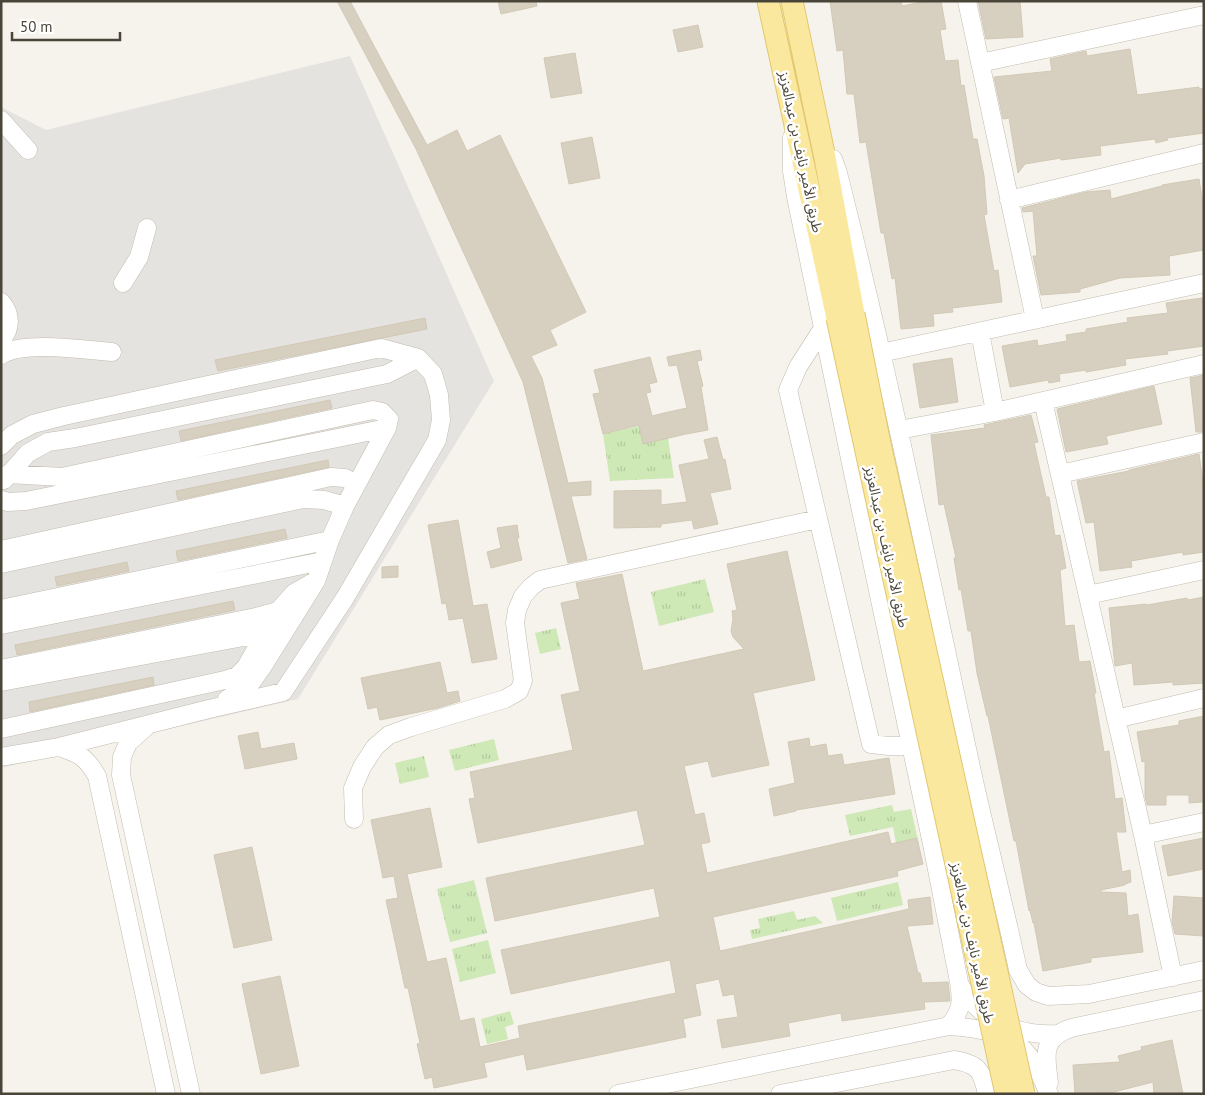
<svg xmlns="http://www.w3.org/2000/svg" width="1205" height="1095" viewBox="0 0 1205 1095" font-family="'PT Sans','Noto Sans Arabic',sans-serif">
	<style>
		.grass { fill: url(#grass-tufts) }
		.parking { fill: #e5e3e0 }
		.building { fill: #d7d0c1; stroke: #d2c8b5 }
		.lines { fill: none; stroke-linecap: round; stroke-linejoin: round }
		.minor-casing { stroke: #c1bcae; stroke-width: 19 }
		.major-casing { stroke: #e1c76e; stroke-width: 23 }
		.minor { stroke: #fff; stroke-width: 18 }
		.major { stroke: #fbe89f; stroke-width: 21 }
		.major-bridge-casing { stroke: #e1c76e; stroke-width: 23; stroke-linecap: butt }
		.major-bridge { stroke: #fbe89f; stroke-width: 21 }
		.labels { text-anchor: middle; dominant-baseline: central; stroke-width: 5; stroke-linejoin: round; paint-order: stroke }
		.street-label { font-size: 14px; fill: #4a4539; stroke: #fff }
	</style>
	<defs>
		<pattern id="grass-tufts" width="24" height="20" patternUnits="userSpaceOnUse" patternTransform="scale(1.25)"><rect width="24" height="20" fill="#cee8b6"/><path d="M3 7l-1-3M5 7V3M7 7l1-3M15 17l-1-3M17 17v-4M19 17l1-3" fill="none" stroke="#b2c89d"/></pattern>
	</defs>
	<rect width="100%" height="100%" fill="#f5f3ec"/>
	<path class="grass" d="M 639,426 L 668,438 L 674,478 L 610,481 L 603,434 Z
		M 705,579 L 714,612 L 659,626 L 651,592 Z
		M 556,628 L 561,649 L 540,654 L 535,633 Z
		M 494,739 L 499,760 L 455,771 L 449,750 Z
		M 424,756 L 429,777 L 400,784 L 395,763 Z
		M 892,805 L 894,812 L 911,809 L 919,845 L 897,849 L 893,827 L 850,836 L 845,815 Z
		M 474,880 L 487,933 L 450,942 L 437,889 Z
		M 898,882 L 903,905 L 837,921 L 831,898 Z
		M 794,911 L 797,920 L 815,916 L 823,923 L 752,939 L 750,930 L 760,928 L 758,919 Z
		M 488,940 L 496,973 L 460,982 L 452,949 Z
		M 510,1011 L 514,1024 L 505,1027 L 508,1039 L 487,1044 L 481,1019 Z"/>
	<path class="parking" d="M 350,56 L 494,381 L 298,699 L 1,768 L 1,472 L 4,469 L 1,466 L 1,107 L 46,130 Z"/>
	<path class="building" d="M 337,1 L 350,1 L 427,145 L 457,130 L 467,151 L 500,135 L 586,312 L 550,330 L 557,345 L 531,356 L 542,378 L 568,483 L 591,481 L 591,495 L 571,496 L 587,559 L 568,563 L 523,382 L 416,149 Z
		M 498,1 L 536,1 L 537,6 L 501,14 Z
		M 830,1 L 901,1 L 902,6 L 927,1 L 941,1 L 946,29 L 940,30 L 945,61 L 958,60 L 961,86 L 964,85 L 973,139 L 977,139 L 984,176 L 987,214 L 984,215 L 994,271 L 998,270 L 1002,302 L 952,308 L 953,312 L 933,314 L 934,326 L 901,329 L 895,278 L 892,279 L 884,233 L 881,233 L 866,142 L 860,143 L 854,94 L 847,94 L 843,50 L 837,51 Z
		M 978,1 L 1020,1 L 1023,37 L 986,39 Z
		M 698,25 L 703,47 L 678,52 L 673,30 Z
		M 1130,49 L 1137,95 L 1199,87 L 1199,89 L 1204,88 L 1204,110 L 1202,110 L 1204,133 L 1167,138 L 1168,140 L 1156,143 L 1155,139 L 1100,146 L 1101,155 L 1061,160 L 1061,158 L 1025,164 L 1018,173 L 1009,118 L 1003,119 L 994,77 L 1052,71 L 1050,59 L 1086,51 L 1087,56 Z
		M 575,53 L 582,93 L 551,98 L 544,58 Z
		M 592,137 L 600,178 L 569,184 L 561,143 Z
		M 1199,179 L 1204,209 L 1204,250 L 1169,256 L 1170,275 L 1120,278 L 1080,289 L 1080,292 L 1041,295 L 1034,261 L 1033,256 L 1037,256 L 1033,211 L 1023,212 L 1022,208 L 1086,192 L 1110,190 L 1111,199 L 1162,186 L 1162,185 Z
		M 1202,298 L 1204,308 L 1204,346 L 1167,351 L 1168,354 L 1125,359 L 1126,365 L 1086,372 L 1086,370 L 1059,374 L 1060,381 L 1049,383 L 1048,380 L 1010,387 L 1002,346 L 1037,340 L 1038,346 L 1067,341 L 1066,335 L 1086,332 L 1086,329 L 1128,322 L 1127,318 L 1168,313 L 1166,303 Z
		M 425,318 L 427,329 L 218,371 L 215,360 Z
		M 700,350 L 702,360 L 697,361 L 703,386 L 701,387 L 708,430 L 686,434 L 643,444 L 639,425 L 603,434 L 593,394 L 600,393 L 594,370 L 650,357 L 657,382 L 649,384 L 651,392 L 646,393 L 652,416 L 664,413 L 687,408 L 677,365 L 669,366 L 667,357 Z
		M 952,358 L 958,402 L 920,408 L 913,364 Z
		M 1204,375 L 1204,432 L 1196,432 L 1190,378 Z
		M 1154,386 L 1162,424 L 1106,436 L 1108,444 L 1066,452 L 1057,409 Z
		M 330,400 L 332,408 L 181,441 L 179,431 Z
		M 1031,415 L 1038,442 L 1034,443 L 1046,497 L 1049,497 L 1055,536 L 1060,535 L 1066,568 L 1060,570 L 1065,626 L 1074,625 L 1079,662 L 1090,661 L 1096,693 L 1094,693 L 1104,752 L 1109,751 L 1115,799 L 1122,798 L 1126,832 L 1116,832 L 1122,872 L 1130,870 L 1131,882 L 1125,884 L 1125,885 L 1101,890 L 1101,892 L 1126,893 L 1128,916 L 1138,914 L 1143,952 L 1091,958 L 1091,962 L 1043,971 L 1034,923 L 1033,923 L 1030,910 L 1029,911 L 1016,841 L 1014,841 L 988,716 L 987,716 L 977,673 L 971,631 L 968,631 L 961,589 L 959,590 L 954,558 L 956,558 L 944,504 L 939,505 L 931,435 L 985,428 L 984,425 Z
		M 717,437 L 723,460 L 725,459 L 731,489 L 710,493 L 718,524 L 694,529 L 692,520 L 661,524 L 661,527 L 614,528 L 614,491 L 661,490 L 661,505 L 687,502 L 679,465 L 709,459 L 704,440 Z
		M 1199,454 L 1204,491 L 1204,552 L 1183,555 L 1183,552 L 1131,561 L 1132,567 L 1100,571 L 1094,522 L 1086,523 L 1077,481 L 1129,471 L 1129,470 Z
		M 328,460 L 329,467 L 178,500 L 176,491 Z
		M 458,520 L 473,606 L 487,604 L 497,659 L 472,663 L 463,618 L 449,620 L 446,603 L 442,604 L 428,525 Z
		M 517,525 L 519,538 L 517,538 L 522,560 L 491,568 L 487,552 L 501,548 L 497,528 Z
		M 285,529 L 287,538 L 178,561 L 176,551 Z
		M 787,551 L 815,680 L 753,693 L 769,765 L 712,777 L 708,761 L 684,766 L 695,815 L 704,813 L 710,842 L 701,844 L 707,873 L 888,832 L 891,844 L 917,838 L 923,864 L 897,871 L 898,876 L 713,917 L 720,951 L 909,909 L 908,900 L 930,897 L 933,924 L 907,926 L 918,973 L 920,973 L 922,983 L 948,982 L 950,1001 L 924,1002 L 925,1009 L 842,1021 L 841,1013 L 788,1023 L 790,1036 L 722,1048 L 717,1020 L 738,1017 L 734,994 L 723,996 L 719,979 L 695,984 L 701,1015 L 683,1019 L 686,1037 L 527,1070 L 524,1054 L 484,1063 L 487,1077 L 434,1088 L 432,1077 L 425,1079 L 417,1044 L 420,1043 L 408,988 L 405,988 L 386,900 L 398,898 L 394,876 L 383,878 L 371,820 L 430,808 L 442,867 L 407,874 L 427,962 L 446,958 L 460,1021 L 474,1018 L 480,1047 L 520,1038 L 518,1026 L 676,993 L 670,960 L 511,994 L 501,950 L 660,917 L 654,888 L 495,921 L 486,878 L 645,845 L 637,810 L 478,843 L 469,799 L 475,798 L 470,772 L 573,750 L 561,695 L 580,691 L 561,603 L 580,599 L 576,583 L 622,574 L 643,671 L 744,649 L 733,637 L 731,631 L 733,619 L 732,611 L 737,610 L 727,564 Z
		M 127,562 L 129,571 L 57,586 L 55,577 Z
		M 398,566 L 398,577 L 382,578 L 382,567 Z
		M 1204,597 L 1204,683 L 1173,685 L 1173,682 L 1134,685 L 1132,663 L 1115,666 L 1109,608 L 1146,604 L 1147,605 L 1187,598 L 1188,600 Z
		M 233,601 L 235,610 L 17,655 L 15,645 Z
		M 440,662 L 447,693 L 458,691 L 460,701 L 438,708 L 380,720 L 377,707 L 368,709 L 361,678 Z
		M 153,677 L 154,685 L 30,712 L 29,702 Z
		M 1204,716 L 1204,790 L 1202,790 L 1202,802 L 1189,803 L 1189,795 L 1166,795 L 1166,805 L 1147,805 L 1145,796 L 1145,761 L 1142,762 L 1137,732 L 1179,725 L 1179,721 Z
		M 258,732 L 261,749 L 294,743 L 297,759 L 245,769 L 238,736 Z
		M 809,738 L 810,747 L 826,744 L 828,756 L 842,754 L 844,765 L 889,758 L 895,794 L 796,810 L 796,811 L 774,816 L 769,789 L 795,783 L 788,742 Z
		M 1204,838 L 1204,869 L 1168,876 L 1162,846 Z
		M 252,847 L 272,940 L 234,948 L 214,855 Z
		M 1174,896 L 1204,898 L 1204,936 L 1175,934 L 1172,922 Z
		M 280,976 L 299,1066 L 261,1074 L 242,984 Z
		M 1172,1040 L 1183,1094 L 1154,1094 L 1153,1082 L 1110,1093 L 1075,1094 L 1073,1065 L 1120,1062 L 1118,1056 L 1142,1050 L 1141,1047 Z"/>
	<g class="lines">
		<g class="minor-casing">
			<path id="minor" d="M 967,1 L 1035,319
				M 980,63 L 1204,15
				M 1,120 L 28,150
				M 792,137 L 792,171 L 796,197 L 853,473 L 932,844 L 959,982 C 962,1003 962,1009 949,1026
				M 833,159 L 838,173 C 887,366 927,562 969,758 C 984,829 1003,899 1018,970 L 1027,985 L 1036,992 L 1048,996 L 1089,994 L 1204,970
				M 1009,200 L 1204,153
				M 123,283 L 139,257 L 147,228
				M 1,302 C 11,313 12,329 1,340
				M 823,328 L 798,367 L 788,390 L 871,744 L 889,746 L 910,746
				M 980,332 L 995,412
				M 881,353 L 1204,283
				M 1,355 C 23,340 86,350 112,352
				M 1043,401 L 1143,835 L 1173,977
				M 899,430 L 995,412 L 1204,364
				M 1,446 L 12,435 L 33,424 L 64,416 L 381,348 L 418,358 L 433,374 L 439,395 L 441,420 L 437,440 L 345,598 L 283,692 L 209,709 L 59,747 L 1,757
				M 8,474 L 62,477 L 373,410 L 382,412 L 389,419 L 387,428 L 345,506 L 330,540 L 316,581 L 263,666 L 248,687 L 227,699
				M 1060,474 L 1204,442
				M 4,480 L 28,453 L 48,442 L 75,438 L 387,374 L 418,358
				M 1,500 L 8,502 L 26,501 L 387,428
				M 1,550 L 331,477 L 345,478 L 357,484
				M 1,564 L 303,499 L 324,500 L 345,506
				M 1088,595 L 1204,570
				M 1,609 L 330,540
				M 1,625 L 323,561
				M 1,669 L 256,617 L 278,611
				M 1,682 L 264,633
				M 1116,719 L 1204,698
				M 147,726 L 128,743 L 122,757 L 121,775 L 191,1094
				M 1,729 L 225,680 L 237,676 L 246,667 L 278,611 L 294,593 L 315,581
				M 59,747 C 80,754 86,757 97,776 L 166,1094
				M 354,819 L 353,788 L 362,767 L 375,747 L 389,735 L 411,727 L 505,699 L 519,691 L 523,681 L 515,623 L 517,610 L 523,596 L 531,587 L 540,580 L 818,519
				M 1143,835 L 1204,822
				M 960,985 C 980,1021 1018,1036 1057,1034
				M 1049,1083 C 1046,1056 1040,1039 1071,1028 L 1204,1000
				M 618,1094 L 949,1026 C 978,1028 1010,1032 1029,1056 C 1038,1067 1043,1081 1049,1094
				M 780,1094 L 954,1060 C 979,1064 982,1071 987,1094"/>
		</g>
		<g class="major-casing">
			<path id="major" d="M 768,1 L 837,318
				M 792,1 L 825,158 L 854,314"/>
		</g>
		<use href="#minor" class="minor"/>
		<use href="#major" class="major"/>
		<g class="major-bridge-casing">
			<path id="major-bridge" d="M 854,314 L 879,439 L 1024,1094
				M 837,318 L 1006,1094"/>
		</g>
		<use href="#major-bridge" class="major-bridge"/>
	</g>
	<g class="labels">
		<g class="street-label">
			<text transform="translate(801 152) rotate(78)">طريق الأمير نايف بن عبدالعزيز</text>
			<text transform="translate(887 547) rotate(78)">طريق الأمير نايف بن عبدالعزيز</text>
			<text transform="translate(973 943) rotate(78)">طريق الأمير نايف بن عبدالعزيز</text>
		</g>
	</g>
	<rect width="1205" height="1095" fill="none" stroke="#4a4539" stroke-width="5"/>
	<path d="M12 32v8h108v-8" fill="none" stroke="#4a4539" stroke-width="2.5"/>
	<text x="20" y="32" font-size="15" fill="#4a4539" stroke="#ffffff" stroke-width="4" paint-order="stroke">50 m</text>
</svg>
